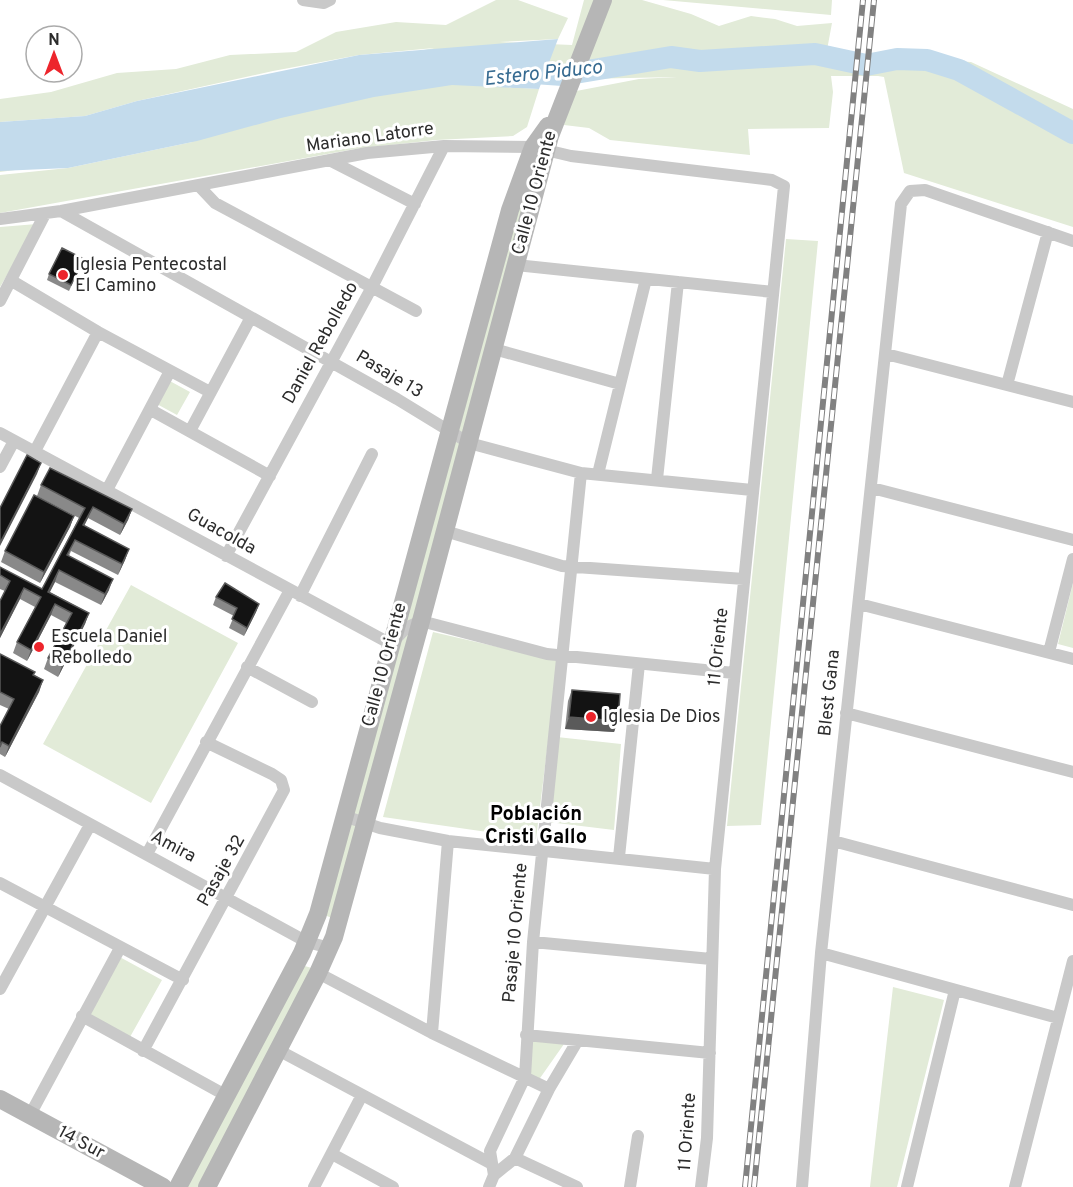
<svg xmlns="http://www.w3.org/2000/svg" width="1073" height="1187" viewBox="0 0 1073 1187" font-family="Overpass,sans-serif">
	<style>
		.green { fill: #e2ebd8 }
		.water { fill: #c3dbec }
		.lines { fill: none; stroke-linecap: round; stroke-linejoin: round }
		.river { stroke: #c3dbec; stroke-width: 22 }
		.street { stroke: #c9c9c9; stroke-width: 12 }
		.secondary { stroke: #b6b6b6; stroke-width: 18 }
		.rail-casing { stroke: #818181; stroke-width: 6 }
		.rail { stroke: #fff; stroke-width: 4; stroke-dasharray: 11; stroke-linecap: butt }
		.wall { fill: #898989 }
		.shaded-wall { fill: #5a5a5a }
		.building { fill: #131313; stroke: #5a5a5a; stroke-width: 1.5 }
		.poi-dot { fill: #ed252c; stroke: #fff; stroke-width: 2 }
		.labels { text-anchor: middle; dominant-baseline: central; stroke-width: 6; stroke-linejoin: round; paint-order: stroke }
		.street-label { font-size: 18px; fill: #2c2c2c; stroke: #fff }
		.poi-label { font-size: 18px; fill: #2c2c2c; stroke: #fff; text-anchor: start }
		.water-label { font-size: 20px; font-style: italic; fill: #376b91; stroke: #fff }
		.neighbourhood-label { font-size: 20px; font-weight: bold; fill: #000; stroke: #fff }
	</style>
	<rect width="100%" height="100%" fill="#fff"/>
	<path class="green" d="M 496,0 L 518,0 L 568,18 L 558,39 L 499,42 L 572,45 L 584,0 L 642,0 L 691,14 L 719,26 L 751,16 L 775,19 L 797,26 L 832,23 L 827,50 L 818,45 L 785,51 L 971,62 L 1073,109 L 1073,227 L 904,173 L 884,77 L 878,76 L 831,76 L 833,92 L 829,128 L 748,129 L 750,155 L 610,140 L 589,128 L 564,125 L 571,92 L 639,79 L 677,77 L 533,80 L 468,85 L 539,89 L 527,127 L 513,136 L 436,140 L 355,149 L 0,213 L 0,175 L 68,168 L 197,141 L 90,160 L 0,172 L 0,136 L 434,48 L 359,55 L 273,71 L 137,101 L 85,116 L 0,122 L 0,99 L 51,92 L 117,73 L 176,69 L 230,55 L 296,52 L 336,32 L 396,22 L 446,25 Z
		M 663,0 L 832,0 L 831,15 Z
		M 536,174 L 334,919 L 320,913 L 523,179 Z
		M 37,224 L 0,287 L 0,227 Z
		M 786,239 L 818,241 L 761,825 L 727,826 Z
		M 168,380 L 190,392 L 177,415 L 155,403 Z
		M 1073,583 L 1073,648 L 1058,644 Z
		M 131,585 L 238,643 L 151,803 L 43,744 Z
		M 433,632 L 558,661 L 536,839 L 383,817 Z
		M 557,737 L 621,744 L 614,830 L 548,822 Z
		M 116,955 L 162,980 L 130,1037 L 84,1011 Z
		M 298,964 L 315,969 L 200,1187 L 181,1187 Z
		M 893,987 L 944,1000 L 897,1187 L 870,1187 Z
		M 529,1037 L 564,1044 L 538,1081 L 527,1073 Z"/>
	<path class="water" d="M 558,39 L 539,89 L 452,85 L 374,97 L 281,118 L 197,141 L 68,168 L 0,171 L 0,122 L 85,116 L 137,101 L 359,55 Z"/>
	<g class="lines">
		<path class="river" d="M 515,77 L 534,73 L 563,75 L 671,57 L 700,61 L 815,54 L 866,65 L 897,59 L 927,60 L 959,70 L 1073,133"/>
		<path class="street" d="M 303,0 L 324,3 L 330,0
			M 329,160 L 415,204
			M 198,185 L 215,203 L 416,311
			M 61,211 L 397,399 L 469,443 L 581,473 L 752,490
			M 0,219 L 61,211 L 367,153 L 444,146 L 533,147 L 571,156 L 772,180 L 784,186 L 715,869 L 707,1138 L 701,1187
			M 516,265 L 773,292
			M 12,281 L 98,332 L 210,392
			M 0,301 L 45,214
			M 494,349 L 620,384
			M 886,354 L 1073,402
			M 1007,385 L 1048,232
			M 151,410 L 270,476
			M 190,431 L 250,319
			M 0,433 L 391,644 L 406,628 L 421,621 L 547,654 L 734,673
			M 35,451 L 98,332
			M 0,467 L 14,441
			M 598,474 L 646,279
			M 657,479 L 678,282
			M 872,488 L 1073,540
			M 107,490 L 170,371
			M 445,531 L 562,566 L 744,579
			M 226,556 L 372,287 L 444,146
			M 300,596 L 372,454
			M 859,604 L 1073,659
			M 1049,652 L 1073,559
			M 247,667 L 312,702
			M 846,713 L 1073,772
			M 0,775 L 307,942 L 330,948
			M 344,816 L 380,828 L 448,841 L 715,869
			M 833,841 L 1073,905
			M 147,854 L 290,590
			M 619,857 L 639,664
			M 0,883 L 183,980
			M 533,942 L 711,959
			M 821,953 L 1058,1018
			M 318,973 L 432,1033 L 549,1089
			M 0,989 L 90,825
			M 82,1016 L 227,1096
			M 432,1033 L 448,841
			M 526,1035 L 710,1053
			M 278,1050 L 492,1164
			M 143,1051 L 284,790 L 281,780 L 272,774 L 206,742
			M 30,1115 L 120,948
			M 332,1154 L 393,1187
			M 515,1158 L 577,1187
			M 494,1175 L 490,1151 L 525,1077 L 533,942 L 581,473
			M 314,1187 L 362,1095
			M 489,1187 L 494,1175 L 515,1158 L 549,1089 L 578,1040
			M 630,1187 L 638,1136
			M 802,1187 L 821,953 L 901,204 L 910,191 L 925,190 L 1073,241
			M 907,1187 L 955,990
			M 1015,1187 L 1073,961"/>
		<path class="secondary" d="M 0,1099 L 163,1187
			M 178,1187 L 302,953 L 318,914 L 510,210 L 533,147 L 548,126
			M 207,1187 L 318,973 L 334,937 L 421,621 L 550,136 L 603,0"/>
		<g class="rail-casing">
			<path id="rail" d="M 745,1187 L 863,0
				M 754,1187 L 874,0"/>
		</g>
		<use href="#rail" class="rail"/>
	</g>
	<path class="wall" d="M 84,259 L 69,291 L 47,280 L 49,274 Z
		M 41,485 L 132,509 L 128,520 L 120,535 L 88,518 L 84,526 L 129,549 L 125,560 L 118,575 L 71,551 L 69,556 L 109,590 L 101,605 L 55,582 L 50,592 L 89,613 L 85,624 L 58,677 L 44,669 L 48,658 L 66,623 L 51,615 L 27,661 L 13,653 L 17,642 L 35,607 L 20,599 L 0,638 L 0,601 L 5,591 L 0,589 L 0,567 L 42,589 L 79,518 L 37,496 Z
		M 74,516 L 70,527 L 40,583 L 1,562 L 5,551 Z
		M 216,597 L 259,604 L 256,612 L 244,636 L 229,628 L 234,616 L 213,605 Z
		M 0,654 L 43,680 L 39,692 L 5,757 L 0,754 L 0,726 L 9,709 L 0,705 Z
		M 572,690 L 618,721 L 614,732 L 565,729 L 568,701 Z"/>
	<path class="shaded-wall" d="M 41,463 L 37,474 L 0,546 L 0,543 Z
		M 93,507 L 88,518 L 79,536 L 83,525 Z
		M 132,509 L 128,520 L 120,535 L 124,524 Z
		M 74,516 L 70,527 L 40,583 L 44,572 Z
		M 129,549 L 125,560 L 118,575 L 122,564 Z
		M 59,570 L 55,582 L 44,603 L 48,592 Z
		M 113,579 L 109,590 L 101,605 L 105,594 Z
		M 24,588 L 20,599 L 0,638 L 0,634 Z
		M 55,604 L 51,615 L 27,661 L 31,650 Z
		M 259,604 L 256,612 L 244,636 L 247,628 Z
		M 89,613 L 85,624 L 58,677 L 62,666 Z
		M 43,680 L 39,692 L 5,757 L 9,746 Z
		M 569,717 L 618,721 L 614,732 L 565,729 Z"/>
	<path class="building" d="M 62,248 L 84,259 L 71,285 L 49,274 Z
		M 27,455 L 41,463 L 0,543 L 0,508 Z
		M 50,468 L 132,509 L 124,524 L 93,507 L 83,525 L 129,549 L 122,564 L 75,540 L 67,555 L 113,579 L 105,594 L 59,570 L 48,592 L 89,613 L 62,666 L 48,658 L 72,613 L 55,604 L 31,650 L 17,642 L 41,597 L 24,588 L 0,634 L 0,601 L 10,581 L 0,575 L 0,567 L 42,589 L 85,508 L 41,485 Z
		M 34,495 L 74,516 L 44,572 L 5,551 Z
		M 225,583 L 259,604 L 247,628 L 232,619 L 237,608 L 216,597 Z
		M 0,654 L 35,672 L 33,675 L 43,680 L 9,746 L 2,742 L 0,747 L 0,726 L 14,699 L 0,692 Z
		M 572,690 L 620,694 L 618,721 L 569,717 Z"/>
	<g class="poi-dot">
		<circle cx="63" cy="275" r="6"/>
		<circle cx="39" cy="647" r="6"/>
		<circle cx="591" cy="717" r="6"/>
	</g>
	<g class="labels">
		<g class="street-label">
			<text transform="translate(370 138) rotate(-8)">Mariano Latorre</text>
			<text transform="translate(535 193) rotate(-75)">Calle 10 Oriente</text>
			<text transform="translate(321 343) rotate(-61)">Daniel Rebolledo</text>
			<text transform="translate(389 375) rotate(31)">Pasaje 13</text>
			<text transform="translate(221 532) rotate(29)">Guacolda</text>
			<text transform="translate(719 647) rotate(-84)">11 Oriente</text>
			<text transform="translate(385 665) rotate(-75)">Calle 10 Oriente</text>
			<text transform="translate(830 693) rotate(-84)">Blest Gana</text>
			<text transform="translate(173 847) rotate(28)">Amira</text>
			<text transform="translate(222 871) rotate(-61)">Pasaje 32</text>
			<text transform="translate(516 933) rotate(-85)">Pasaje 10 Oriente</text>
			<text transform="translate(688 1132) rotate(-86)">11 Oriente</text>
			<text transform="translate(81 1143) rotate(28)">14 Sur</text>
		</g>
		<g class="poi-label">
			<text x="75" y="265">Iglesia Pentecostal<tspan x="75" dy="21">El Camino</tspan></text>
			<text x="51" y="637">Escuela Daniel<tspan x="51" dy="21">Rebolledo</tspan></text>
			<text x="603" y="717">Iglesia De Dios</text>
		</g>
		<g class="water-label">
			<text transform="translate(543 74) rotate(-6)">Estero Piduco</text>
		</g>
		<g class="neighbourhood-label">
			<text x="536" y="815">Población<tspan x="536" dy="23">Cristi Gallo</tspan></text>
		</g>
	</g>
	<g transform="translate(54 54)"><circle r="28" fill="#ffffff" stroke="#ababab" stroke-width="1.5"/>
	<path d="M0-4.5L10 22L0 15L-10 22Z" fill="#ed252c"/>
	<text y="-9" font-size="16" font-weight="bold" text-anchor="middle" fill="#2c2c2c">N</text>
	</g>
</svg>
